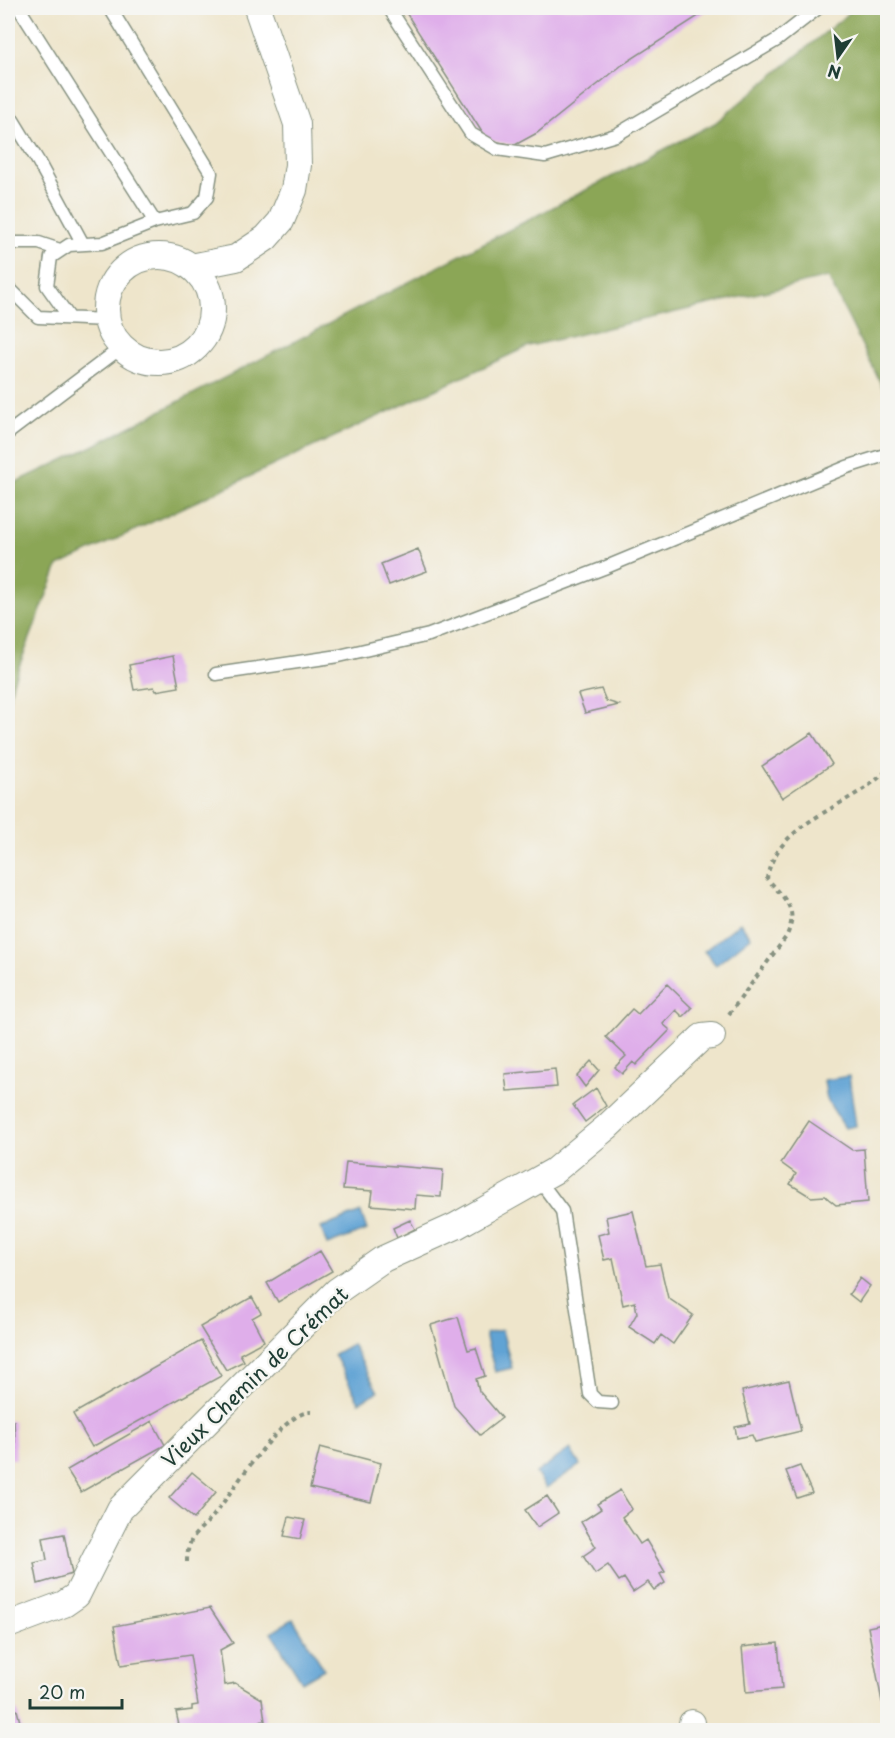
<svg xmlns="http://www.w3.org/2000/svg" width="895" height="1738" viewBox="0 0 895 1738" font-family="'Playpen Sans',sans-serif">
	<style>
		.forest { fill: #8ba657; stroke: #557246; stroke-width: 1.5 }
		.water { fill: #60a3d4; stroke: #407084; stroke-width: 1.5 }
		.building { fill: #dfaeea }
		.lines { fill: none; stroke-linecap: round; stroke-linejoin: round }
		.lane-casing { stroke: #869180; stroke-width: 15 }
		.street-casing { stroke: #869180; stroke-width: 28 }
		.path { stroke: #869180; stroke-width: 4; stroke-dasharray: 4.5 4.5; stroke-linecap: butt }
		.lane { stroke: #fff; stroke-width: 12 }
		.street { stroke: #fff; stroke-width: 26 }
		.labels { text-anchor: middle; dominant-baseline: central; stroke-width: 5; stroke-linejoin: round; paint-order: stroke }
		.street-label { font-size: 21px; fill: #1f3d34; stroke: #f6f6f2 }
	</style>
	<rect width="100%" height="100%" fill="#f6f6f2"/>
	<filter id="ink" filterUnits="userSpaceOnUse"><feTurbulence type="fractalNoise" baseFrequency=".0167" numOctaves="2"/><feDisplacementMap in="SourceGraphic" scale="12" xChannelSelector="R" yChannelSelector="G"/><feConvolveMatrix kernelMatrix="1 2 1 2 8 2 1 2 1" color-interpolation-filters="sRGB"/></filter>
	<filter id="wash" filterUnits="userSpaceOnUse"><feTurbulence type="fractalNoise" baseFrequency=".008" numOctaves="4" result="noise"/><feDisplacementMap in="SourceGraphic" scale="24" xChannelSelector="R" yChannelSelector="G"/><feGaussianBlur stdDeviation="1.35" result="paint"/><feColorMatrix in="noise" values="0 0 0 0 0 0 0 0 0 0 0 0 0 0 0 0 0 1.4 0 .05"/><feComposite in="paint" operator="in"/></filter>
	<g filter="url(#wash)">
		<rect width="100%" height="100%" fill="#eee5cb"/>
		<path class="forest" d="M 855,8 L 887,8 L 887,396 L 828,277 L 529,346 L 58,566 L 13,682 L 8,704 L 8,486 L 93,446 L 715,123 Z"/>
		<path class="water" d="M 740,923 L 751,937 L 716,965 L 704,951 Z
			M 849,1076 L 856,1126 L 845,1128 L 827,1100 L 824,1080 Z
			M 361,1212 L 367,1230 L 327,1245 L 321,1228 Z
			M 502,1330 L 512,1368 L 495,1372 L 485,1334 Z
			M 352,1344 L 378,1392 L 359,1402 L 334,1354 Z
			M 570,1449 L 580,1465 L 546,1488 L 536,1473 Z
			M 293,1619 L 324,1669 L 302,1682 L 271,1632 Z"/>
		<g id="blocks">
			<path class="building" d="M 403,8 L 711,8 L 622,65 L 537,133 L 515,145 L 487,140 Z
				M 418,549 L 427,571 L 389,585 L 381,564 Z
				M 173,656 L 179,687 L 156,691 L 154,687 L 134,690 L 129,665 Z
				M 601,689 L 606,701 L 619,705 L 585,713 L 578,694 Z
				M 812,733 L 832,764 L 782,798 L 762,766 Z
				M 667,984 L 692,1008 L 683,1017 L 676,1010 L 663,1024 L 670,1030 L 636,1065 L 633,1062 L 622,1074 L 615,1067 L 626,1056 L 606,1037 L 632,1009 L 638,1014 Z
				M 591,1061 L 599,1070 L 585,1087 L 577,1076 Z
				M 555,1069 L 557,1087 L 507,1091 L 505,1074 Z
				M 596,1088 L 606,1106 L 585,1122 L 573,1105 Z
				M 809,1121 L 852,1150 L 864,1149 L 868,1202 L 836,1205 L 825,1196 L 811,1197 L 790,1184 L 796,1174 L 781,1163 Z
				M 346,1162 L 443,1170 L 441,1197 L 416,1195 L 415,1209 L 371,1205 L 373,1191 L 343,1189 Z
				M 633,1211 L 646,1266 L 660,1264 L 668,1298 L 693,1315 L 673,1344 L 661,1335 L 655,1344 L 629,1327 L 637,1313 L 635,1302 L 623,1305 L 613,1258 L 604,1260 L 598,1235 L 609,1232 L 606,1217 Z
				M 410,1220 L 415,1229 L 397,1238 L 393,1228 Z
				M 320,1251 L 332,1271 L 278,1302 L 267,1283 Z
				M 860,1278 L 870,1286 L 859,1302 L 849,1294 Z
				M 252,1297 L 261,1313 L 252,1318 L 264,1341 L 240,1354 L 244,1361 L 226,1370 L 200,1327 Z
				M 458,1317 L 468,1350 L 476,1348 L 485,1376 L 476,1379 L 479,1391 L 502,1418 L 480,1435 L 454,1406 L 431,1325 Z
				M 201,1341 L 221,1376 L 92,1447 L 73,1414 Z
				M 789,1380 L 801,1431 L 755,1442 L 752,1435 L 737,1438 L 735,1427 L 750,1424 L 742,1391 Z
				M 8,1421 L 14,1421 L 16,1459 L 8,1459 Z
				M 152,1421 L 165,1445 L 81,1492 L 67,1470 Z
				M 320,1447 L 381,1463 L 371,1502 L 310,1488 Z
				M 800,1466 L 812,1493 L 797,1498 L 786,1471 Z
				M 192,1472 L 216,1492 L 194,1519 L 169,1498 Z
				M 620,1490 L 632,1509 L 622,1517 L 640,1544 L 646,1540 L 665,1572 L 660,1574 L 665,1583 L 654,1590 L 648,1582 L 633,1592 L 624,1578 L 619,1581 L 608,1565 L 595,1574 L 583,1556 L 596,1547 L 581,1522 L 601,1509 L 597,1504 Z
				M 547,1496 L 558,1513 L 537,1527 L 525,1510 Z
				M 289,1517 L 305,1520 L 300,1539 L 284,1536 Z
				M 64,1534 L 72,1574 L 38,1584 L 34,1563 L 47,1560 L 43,1538 Z
				M 210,1608 L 233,1643 L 220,1650 L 225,1685 L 235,1683 L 262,1699 L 265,1721 L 241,1724 L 242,1730 L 180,1730 L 176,1712 L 192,1710 L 192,1706 L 198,1705 L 190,1655 L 121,1665 L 114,1626 Z
				M 888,1623 L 888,1705 L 882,1702 L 868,1627 Z
				M 778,1643 L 782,1689 L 746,1692 L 742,1647 Z
				M 17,1710 L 22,1730 L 8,1730 L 8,1713 Z"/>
		</g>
	</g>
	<g filter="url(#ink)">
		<use href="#blocks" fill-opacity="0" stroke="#869180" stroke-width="1.5"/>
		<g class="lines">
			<g class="lane-casing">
				<path id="lane" d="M 19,8 L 155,222
					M 389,8 L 471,134 L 497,149 L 545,156 L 616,135 L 777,40 L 818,8
					M 8,112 L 38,161 L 83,244
					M 8,243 L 39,243 L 60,250
					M 8,287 L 38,317 L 107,320
					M 69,317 L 47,286 L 51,257 L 69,245 L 102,243 L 155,222 L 193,213 L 207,197 L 211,173 L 110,8
					M 8,433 L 122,347
					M 216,674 L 339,656 L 429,635 L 604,568 L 847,467 L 888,454
					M 539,1180 L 562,1211 L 590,1394 L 598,1402 L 612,1403"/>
			</g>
			<g class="street-casing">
				<path id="street" d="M106 309a53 53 0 1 1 106 0a53 53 0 1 1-106 0Z
					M 191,267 L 236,258 L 266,238 L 281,221 L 294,190 L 298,165 L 297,124 L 257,8
					M 8,1625 L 64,1604 L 77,1595 L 120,1509 L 337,1291 L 383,1259 L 456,1226 L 554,1171 L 607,1127 L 702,1037 L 712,1036
					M 692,1723 L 693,1730"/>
			</g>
			<path class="path" d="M 729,1014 L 786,937 C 800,909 785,900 767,878 C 777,820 853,807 888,769
				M 187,1562 C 187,1554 188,1547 192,1539 C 198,1529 207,1524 214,1515 C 232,1492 282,1411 311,1412"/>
			<use href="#lane" class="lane"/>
			<use href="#street" class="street"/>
		</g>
	</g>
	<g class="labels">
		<g class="street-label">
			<text transform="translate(254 1376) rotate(-44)">Vieux Chemin de Crémat</text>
		</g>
	</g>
	<rect width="895" height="1738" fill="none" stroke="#f6f6f2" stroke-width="30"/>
	<g transform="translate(838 57) rotate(194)" stroke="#f6f6f2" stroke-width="4.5" paint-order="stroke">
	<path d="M0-4.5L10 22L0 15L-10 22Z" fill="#1f3d34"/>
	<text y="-9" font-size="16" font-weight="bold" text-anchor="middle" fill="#1f3d34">N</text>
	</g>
	<path d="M30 1699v9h92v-9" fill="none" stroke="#1f3d34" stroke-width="3"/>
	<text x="39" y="1699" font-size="18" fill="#1f3d34" stroke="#f6f6f2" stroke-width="4.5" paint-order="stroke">20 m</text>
</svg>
